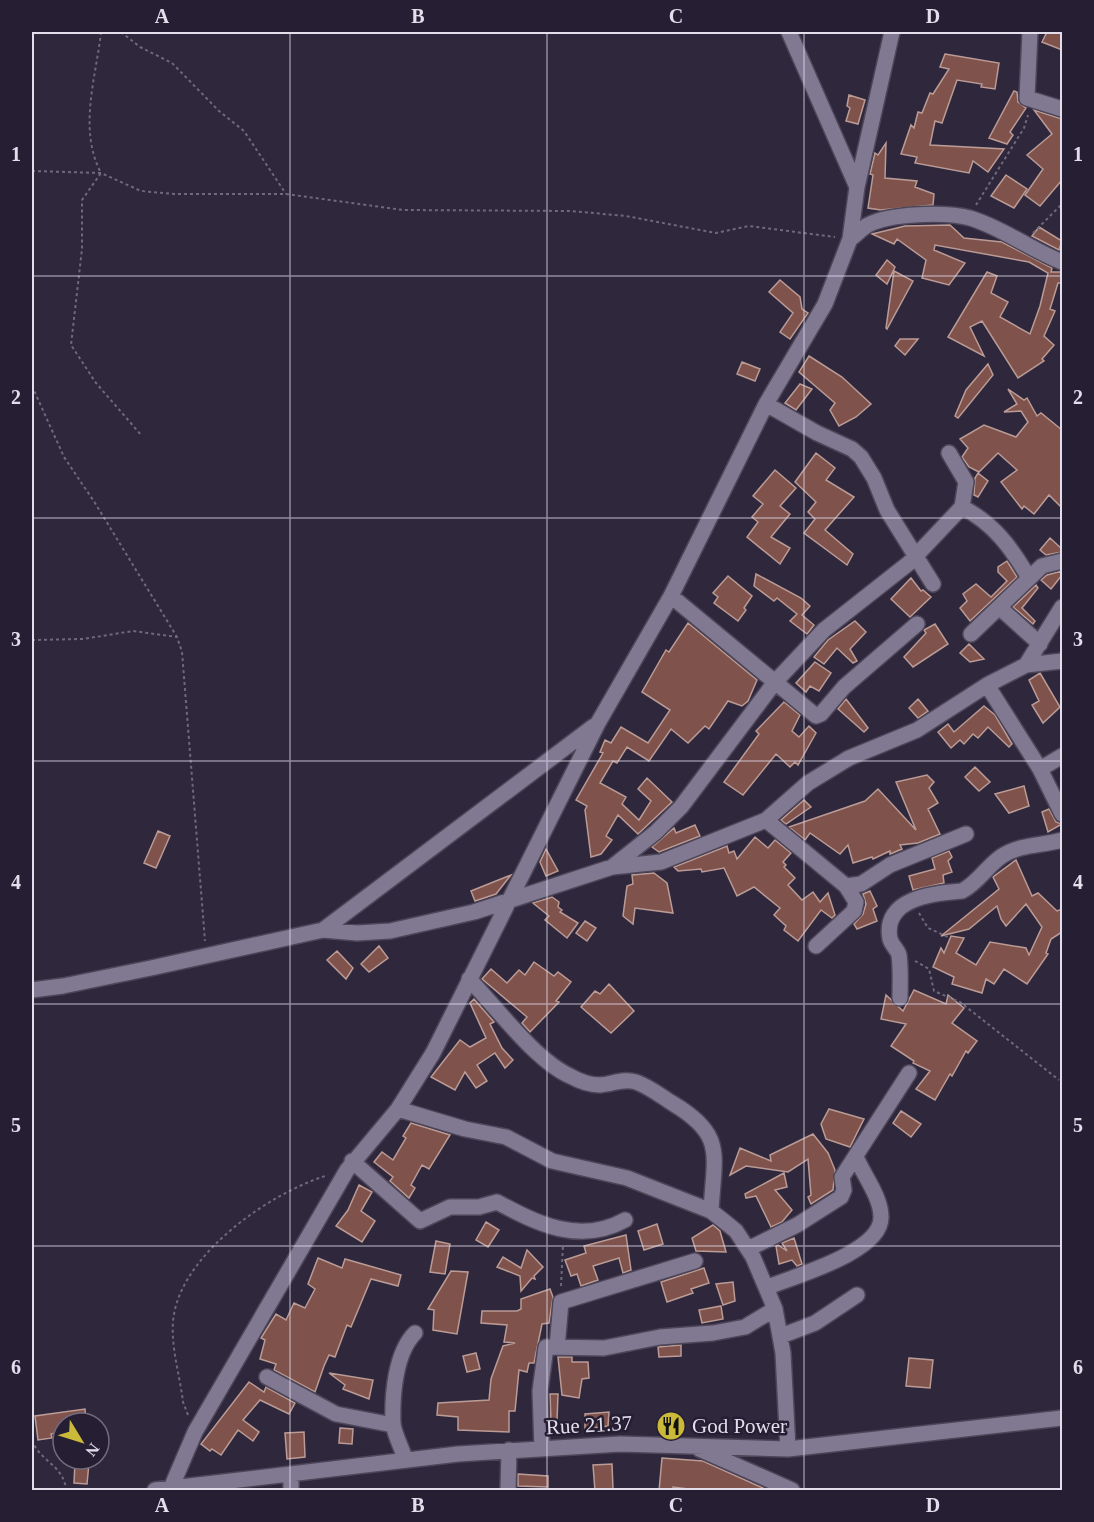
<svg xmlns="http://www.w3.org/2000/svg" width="1094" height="1522" viewBox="0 0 1094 1522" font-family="'Times New Roman',serif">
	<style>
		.building { fill: #7f534c; stroke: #bb9b96; stroke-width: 1.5 }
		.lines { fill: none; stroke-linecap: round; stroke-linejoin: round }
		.street-casing { stroke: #4d4658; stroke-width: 18 }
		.path { stroke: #6f697c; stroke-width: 2; stroke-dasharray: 3 3; stroke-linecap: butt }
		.street { stroke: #817992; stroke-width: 15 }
		.grid { fill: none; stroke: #e2deec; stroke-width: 1.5; stroke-opacity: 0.55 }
		.labels { text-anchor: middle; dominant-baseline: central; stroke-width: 5; stroke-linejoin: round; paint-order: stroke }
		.street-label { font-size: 21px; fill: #e2deec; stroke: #261e33 }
		.poi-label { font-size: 21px; fill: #e2deec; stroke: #261e33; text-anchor: start }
		.neatline { fill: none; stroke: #e2deec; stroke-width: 2 }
		.grid-label { font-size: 20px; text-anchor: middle; font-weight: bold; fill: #e2deec }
	</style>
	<rect width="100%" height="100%" fill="#2f283d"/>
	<path class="building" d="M 1047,32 L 1062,32 L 1062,50 L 1042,42 Z
		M 945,54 L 999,63 L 995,89 L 981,87 L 982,84 L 957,80 L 942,123 L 935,121 L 930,145 L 1004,149 L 988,172 L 973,161 L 969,173 L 915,163 L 917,157 L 901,154 L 911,125 L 914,128 L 918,112 L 922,113 L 930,93 L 933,94 L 949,69 L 940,67 Z
		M 1014,91 L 1017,92 L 1018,102 L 1026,108 L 1010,132 L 1013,135 L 1007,144 L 989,138 Z
		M 849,95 L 865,100 L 858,124 L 846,121 L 850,108 L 847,106 Z
		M 1034,110 L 1062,119 L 1062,180 L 1040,206 L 1025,195 L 1043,169 L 1027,155 L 1052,134 Z
		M 886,143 L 885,178 L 917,181 L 915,187 L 934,194 L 933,205 L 881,210 L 868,208 L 873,175 L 870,174 L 875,153 L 878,155 Z
		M 1006,175 L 1027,189 L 1014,208 L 991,196 Z
		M 950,225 L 964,238 L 1002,242 L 1052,268 L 1051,272 L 1062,272 L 1062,283 L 1058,283 L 1050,309 L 1055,311 L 1044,336 L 1054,345 L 1042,359 L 1044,361 L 1018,378 L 982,321 L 970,327 L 984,356 L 948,337 L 987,272 L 997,276 L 991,293 L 1008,302 L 1000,317 L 1030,334 L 1040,306 L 1048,273 L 1029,262 L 935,245 L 934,250 L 965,263 L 949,285 L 922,278 L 926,260 L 897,239 L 894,244 L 872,234 L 905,226 Z
		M 1039,227 L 1062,241 L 1059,250 L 1032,236 Z
		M 887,260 L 895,267 L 887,284 L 876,275 Z
		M 894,271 L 913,281 L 887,329 L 886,328 Z
		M 780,280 L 800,297 L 802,309 L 808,313 L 790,339 L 780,332 L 793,313 L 769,292 Z
		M 900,339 L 918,339 L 905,355 L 895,346 Z
		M 809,356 L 842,377 L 871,404 L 856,417 L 839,426 L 830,410 L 835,403 L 799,372 Z
		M 742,362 L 760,369 L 755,381 L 737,374 Z
		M 988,364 L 993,375 L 958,418 L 955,416 L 966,390 Z
		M 800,384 L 812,389 L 796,410 L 785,403 Z
		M 1008,389 L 1024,400 L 1027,398 L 1037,416 L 1041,413 L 1062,430 L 1062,508 L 1049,495 L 1034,514 L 1024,506 L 1022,509 L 1001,482 L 1017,470 L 998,453 L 979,472 L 969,467 L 962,457 L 968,448 L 960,439 L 984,425 L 1016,437 L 1028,422 L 1021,411 L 1004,412 L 1017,404 Z
		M 816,453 L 835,468 L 826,480 L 854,497 L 825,530 L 853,554 L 847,565 L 804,533 L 815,519 L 808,512 L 816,502 L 795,482 Z
		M 775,470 L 796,488 L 780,506 L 790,514 L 771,537 L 790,548 L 780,564 L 747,537 L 758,522 L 752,517 L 763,504 L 753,496 Z
		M 978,473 L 988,481 L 978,497 L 974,495 L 975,478 Z
		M 1050,538 L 1062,549 L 1062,552 L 1046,555 L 1040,550 Z
		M 1007,561 L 1017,577 L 970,621 L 960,608 L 967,601 L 963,594 L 976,584 L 991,597 L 1007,581 L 998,572 L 998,567 Z
		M 1062,571 L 1062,575 L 1051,589 L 1041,580 L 1047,575 Z
		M 756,574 L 801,598 L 810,606 L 802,615 L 814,625 L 807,634 L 790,621 L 797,614 L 777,598 L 774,601 L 754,586 Z
		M 728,576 L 752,596 L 744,608 L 746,610 L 738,621 L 714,603 L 718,597 L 713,593 Z
		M 911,578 L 921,591 L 923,590 L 931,597 L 910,617 L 891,599 Z
		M 1036,585 L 1038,588 L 1022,608 L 1035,621 L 1033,624 L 1013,607 Z
		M 855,621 L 866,632 L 850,649 L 857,661 L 853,663 L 837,648 L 824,664 L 814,657 L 828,640 Z
		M 688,623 L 757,680 L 748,701 L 742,706 L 728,701 L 709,729 L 705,726 L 688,743 L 671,729 L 649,761 L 627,747 L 617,763 L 613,761 L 600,783 L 626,797 L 622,804 L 639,820 L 651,801 L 638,789 L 647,778 L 672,802 L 638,834 L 618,815 L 606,836 L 612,840 L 601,854 L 591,857 L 585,810 L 587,806 L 576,800 L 603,753 L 600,752 L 605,740 L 611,743 L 621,727 L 648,743 L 670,710 L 642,692 L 666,650 L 669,652 Z
		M 935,624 L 948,644 L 913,667 L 904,657 L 926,633 L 924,630 Z
		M 969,644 L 984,659 L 970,662 L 960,653 Z
		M 815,662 L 831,673 L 819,691 L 810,686 L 806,692 L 796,683 Z
		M 1040,673 L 1060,707 L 1043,723 L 1032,705 L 1039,701 L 1029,680 Z
		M 846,699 L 868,728 L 864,732 L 838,709 Z
		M 918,699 L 928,711 L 918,718 L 909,708 Z
		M 784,702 L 800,715 L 792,731 L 799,737 L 809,726 L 816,733 L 798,765 L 795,762 L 790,767 L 776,754 L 743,795 L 724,782 L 759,734 L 756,731 Z
		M 984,706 L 995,715 L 1012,744 L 1009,747 L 988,727 L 978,738 L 973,734 L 964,744 L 960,740 L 951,748 L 938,732 L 948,724 L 954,732 Z
		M 975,767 L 990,782 L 979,791 L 965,777 Z
		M 927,775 L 934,782 L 929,788 L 938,803 L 928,809 L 940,834 L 918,843 L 900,845 L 902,849 L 890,854 L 890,851 L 873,859 L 872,857 L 853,863 L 848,845 L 840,854 L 810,833 L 805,840 L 789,827 L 865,801 L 878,789 L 916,830 L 896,782 Z
		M 1024,786 L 1029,806 L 1009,813 L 995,794 Z
		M 804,800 L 811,807 L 786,824 L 781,820 Z
		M 1049,809 L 1056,822 L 1062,824 L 1048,832 L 1042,812 Z
		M 695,825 L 700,836 L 659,852 L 652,847 L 674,828 L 676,833 Z
		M 158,831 L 170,836 L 156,868 L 144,863 Z
		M 755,837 L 768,848 L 775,840 L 791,853 L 783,862 L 786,865 L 784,867 L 795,878 L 788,885 L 802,900 L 813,892 L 820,902 L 828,893 L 835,915 L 832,918 L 821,910 L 798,941 L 784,930 L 786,926 L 774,915 L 780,908 L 754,887 L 737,896 L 724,868 L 702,872 L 701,869 L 678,871 L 674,867 L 727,846 L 729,853 L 734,851 L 737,859 Z
		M 546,849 L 558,871 L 546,876 L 540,862 Z
		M 949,851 L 952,857 L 948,861 L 952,872 L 943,875 L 944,883 L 913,890 L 909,876 L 935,869 L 932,858 Z
		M 1016,860 L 1032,896 L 1038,893 L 1057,911 L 1062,909 L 1062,932 L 1051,939 L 1046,953 L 1048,954 L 1027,984 L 1004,969 L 994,984 L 986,979 L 982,993 L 952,984 L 954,977 L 933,967 L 941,948 L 944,953 L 951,936 L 964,938 L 956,953 L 976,965 L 990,942 L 1026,948 L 1029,955 L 1042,927 L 1026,904 L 1006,926 L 1001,919 L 997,906 L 969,929 L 941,936 L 999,889 L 993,877 Z
		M 654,873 L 667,883 L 673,913 L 635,908 L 633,924 L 623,916 L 627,886 L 633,884 L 632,875 Z
		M 511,875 L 496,894 L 475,901 L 471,891 Z
		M 870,891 L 877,906 L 873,909 L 877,921 L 857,929 L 854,924 L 863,914 L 866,904 L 863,894 Z
		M 552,897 L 559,902 L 558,907 L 562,910 L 560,912 L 578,923 L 567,938 L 545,920 L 549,916 L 533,903 Z
		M 585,921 L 596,928 L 587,941 L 576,933 Z
		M 379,946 L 388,958 L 369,972 L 361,964 Z
		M 337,951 L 353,968 L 346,979 L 327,960 Z
		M 534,962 L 554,976 L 558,972 L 571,982 L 556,1001 L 559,1002 L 530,1032 L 522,1023 L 527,1017 L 482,979 L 491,969 L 507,983 L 519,970 L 525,975 Z
		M 609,984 L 634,1011 L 611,1033 L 581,1007 L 595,991 L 600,994 Z
		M 914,990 L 946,1004 L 948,995 L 964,1008 L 952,1023 L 977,1041 L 968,1053 L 966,1051 L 952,1076 L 950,1074 L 935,1100 L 916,1089 L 930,1071 L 913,1063 L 914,1061 L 891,1046 L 906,1024 L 881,1019 L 886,995 L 903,1011 Z
		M 474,999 L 494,1022 L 490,1024 L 502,1048 L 513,1060 L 505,1068 L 495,1053 L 477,1065 L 487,1081 L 476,1088 L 465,1072 L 455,1090 L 431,1077 L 460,1040 L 470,1047 L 486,1038 L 470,1003 Z
		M 829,1109 L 864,1119 L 850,1147 L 826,1139 L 821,1124 Z
		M 901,1111 L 921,1124 L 911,1137 L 893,1123 Z
		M 411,1123 L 450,1135 L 429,1169 L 422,1165 L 411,1185 L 415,1188 L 409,1198 L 390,1181 L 393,1177 L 374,1162 L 382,1152 L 393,1160 L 406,1138 L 403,1136 Z
		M 813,1134 L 828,1153 L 835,1170 L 833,1190 L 811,1204 L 808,1197 L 811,1195 L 808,1159 L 788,1172 L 746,1166 L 730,1175 L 740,1148 L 771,1161 L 770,1155 Z
		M 784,1173 L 787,1187 L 775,1190 L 792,1210 L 782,1222 L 771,1227 L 756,1196 L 746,1198 L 745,1194 Z
		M 359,1185 L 372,1192 L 361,1211 L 375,1221 L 362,1242 L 336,1226 L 348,1210 Z
		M 486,1222 L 499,1230 L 488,1247 L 476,1240 Z
		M 657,1224 L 663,1244 L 644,1250 L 638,1231 Z
		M 713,1225 L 720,1231 L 726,1252 L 696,1251 L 692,1238 Z
		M 626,1235 L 631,1270 L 623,1273 L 619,1258 L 593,1266 L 598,1280 L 581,1286 L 577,1274 L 571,1276 L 565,1260 L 586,1253 L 584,1246 Z
		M 794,1238 L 802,1264 L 797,1266 L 792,1260 L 779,1264 L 776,1246 L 778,1245 L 787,1251 L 782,1243 Z
		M 436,1241 L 450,1244 L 445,1274 L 430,1272 Z
		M 527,1250 L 543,1267 L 534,1276 L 535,1279 L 532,1278 L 521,1291 L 520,1276 L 497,1267 L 503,1257 L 521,1268 Z
		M 318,1258 L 342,1268 L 345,1259 L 401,1275 L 398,1286 L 371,1279 L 351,1327 L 347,1325 L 335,1357 L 329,1355 L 324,1366 L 315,1392 L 274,1370 L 276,1364 L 260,1359 L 265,1340 L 261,1338 L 276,1314 L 286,1320 L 294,1303 L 305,1308 L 315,1289 L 308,1284 Z
		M 704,1268 L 709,1283 L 691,1289 L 693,1293 L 667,1302 L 661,1282 Z
		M 451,1271 L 468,1272 L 457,1334 L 433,1330 L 434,1310 L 428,1309 Z
		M 733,1282 L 735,1301 L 723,1305 L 716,1284 Z
		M 550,1289 L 553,1297 L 549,1323 L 542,1324 L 534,1363 L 529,1363 L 527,1372 L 519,1370 L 515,1411 L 509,1411 L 509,1432 L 458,1430 L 458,1417 L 437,1415 L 438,1403 L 489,1400 L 491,1379 L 503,1346 L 515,1343 L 504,1342 L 507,1325 L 481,1323 L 482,1311 L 517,1311 L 521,1309 L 521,1299 Z
		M 721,1306 L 723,1319 L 702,1323 L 699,1310 Z
		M 681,1345 L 681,1356 L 659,1357 L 658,1347 Z
		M 476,1353 L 480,1369 L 467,1372 L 463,1356 Z
		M 558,1357 L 572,1357 L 572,1362 L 588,1362 L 589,1378 L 582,1379 L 579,1398 L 562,1395 Z
		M 909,1358 L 933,1360 L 930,1388 L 906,1386 Z
		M 329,1373 L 373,1380 L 369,1399 L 343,1389 L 345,1385 Z
		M 249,1382 L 264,1392 L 266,1387 L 295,1403 L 289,1414 L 260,1400 L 243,1420 L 259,1432 L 253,1441 L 238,1430 L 221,1455 L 212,1449 L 210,1451 L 201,1444 Z
		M 550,1394 L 558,1394 L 557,1421 L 551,1421 Z
		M 85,1409 L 86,1423 L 63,1423 L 63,1431 L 51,1434 L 52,1438 L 38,1440 L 35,1416 Z
		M 609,1412 L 608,1426 L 585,1429 L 585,1414 Z
		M 340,1428 L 353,1429 L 352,1444 L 339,1443 Z
		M 304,1432 L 305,1457 L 287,1459 L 285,1433 Z
		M 662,1458 L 703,1461 L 763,1488 L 763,1491 L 705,1491 L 673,1487 L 673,1491 L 659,1491 Z
		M 75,1462 L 89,1463 L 87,1484 L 74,1483 Z
		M 612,1464 L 613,1489 L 595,1491 L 593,1465 Z
		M 518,1474 L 548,1476 L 548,1487 L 518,1486 Z"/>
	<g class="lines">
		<g class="street-casing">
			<path id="street" d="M 789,32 L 857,187
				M 1030,32 L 1027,98 L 1062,109
				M 850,239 C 856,235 862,228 868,225 C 890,213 946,212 970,218 C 1003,228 1031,250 1062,262
				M 766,404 L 817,433 L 852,449 L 861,457 L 874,478 L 887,510 L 933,584
				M 962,507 C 994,524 1011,547 1029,578
				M 671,596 L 816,716 L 821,714 L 844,687 L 917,624
				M 1000,608 L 1040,644
				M 971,634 L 1042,566 L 1062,561
				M 1026,665 L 1062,607
				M 987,685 L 1040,769 L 1062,814
				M 1040,769 L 1062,756
				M 766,820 L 846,886 L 856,902 L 854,911 L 816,946
				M 612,867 L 656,832 L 681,807 L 775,682 L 824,630 L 909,563 L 962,507 L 966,482 L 949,453
				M 846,886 L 861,884 L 890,865 L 966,834
				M 323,930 L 594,726
				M 469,979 C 497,1008 535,1060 570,1076 C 579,1081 590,1085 600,1085 C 613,1084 624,1078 636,1082 C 648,1086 661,1096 672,1103 C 726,1135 714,1154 711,1211
				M 32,990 L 63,986 L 151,968 L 323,930 L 357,933 L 390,931 L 474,912 L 612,867 L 661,862 L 766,820 L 808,783 L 849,758 L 917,730 L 987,685 L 1026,665 L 1062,661
				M 900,998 C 900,985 901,969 899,955 C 898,950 892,946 890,939 C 882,898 934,893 962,891 C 978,883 987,866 1002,856 C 1020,844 1042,846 1062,840
				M 398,1109 L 465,1129 L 506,1137 L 552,1161 L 627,1178 L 711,1211 L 725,1222 L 736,1231 L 753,1257 L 775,1309 L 783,1353 L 788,1449
				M 352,1161 L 420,1221 L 450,1207 L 479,1207 L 497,1202 C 538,1224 580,1245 625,1220
				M 748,1249 L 797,1225 L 841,1197 L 844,1190 L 842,1177 L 909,1073
				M 768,1287 C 795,1276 882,1252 881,1217 C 881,1197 864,1176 856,1157
				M 781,1336 L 815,1323 L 857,1295
				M 557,1347 L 561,1302 L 695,1261
				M 267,1377 L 336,1414 L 393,1425
				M 542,1449 L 540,1391 L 546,1347 L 604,1348 L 660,1337 L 713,1333 L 745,1327 L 775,1309
				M 699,1449 L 792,1490
				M 405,1459 C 402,1448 394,1434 393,1423 C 392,1396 395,1353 415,1333
				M 171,1488 L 195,1432 L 347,1170 L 398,1109 L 433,1053 L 598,723 L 671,596 L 766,404 L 825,304 L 850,239 L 857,187 L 892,32
				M 155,1490 L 458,1454 L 620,1444 L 788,1449 L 1062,1418
				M 291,1490 L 291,1474
				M 508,1490 L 509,1450"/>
		</g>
		<path class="path" d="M 101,32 C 96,78 78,129 101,173 L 82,200 L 82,249 L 71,345 L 96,383 L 142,436
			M 121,32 L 140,47 L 172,63 L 219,111 L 244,131 L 286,194
			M 32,171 L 101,173 L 141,191 L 174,194 L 286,194 L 403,210 L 571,211 L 626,216 L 716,233 L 749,226 L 835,237
			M 976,205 L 1024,128 L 1028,115
			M 1033,233 L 1062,204
			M 32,386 L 64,457 L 95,503 L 177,637
			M 32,640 L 83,639 L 133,631 L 177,637 L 182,652 L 205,941
			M 919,913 L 928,928 L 950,938
			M 915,961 L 929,969 L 934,991 L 960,1002 L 1059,1080
			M 561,1286 L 563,1244
			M 188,1415 L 183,1402 C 180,1375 169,1342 174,1314 C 185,1252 269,1194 325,1176
			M 32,1440 C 39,1461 64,1465 66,1490"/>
		<use href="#street" class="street"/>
	</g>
	<path class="grid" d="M 290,32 L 290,1490M 547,32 L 547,1490M 804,32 L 804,1490M 32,276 L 1062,276M 32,518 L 1062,518M 32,761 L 1062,761M 32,1004 L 1062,1004M 32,1246 L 1062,1246"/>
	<defs>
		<g id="restaurant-disc" transform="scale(1.5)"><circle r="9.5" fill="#cbba39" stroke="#261e33"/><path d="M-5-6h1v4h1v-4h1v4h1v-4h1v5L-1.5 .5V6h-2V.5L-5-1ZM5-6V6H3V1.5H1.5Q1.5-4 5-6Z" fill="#111"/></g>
	</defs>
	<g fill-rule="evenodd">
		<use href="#restaurant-disc" x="671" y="1426"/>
	</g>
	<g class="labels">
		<g class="street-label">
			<text transform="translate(589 1425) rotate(-3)">Rue 21.37</text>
		</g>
		<g class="poi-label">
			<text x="692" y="1426">God Power</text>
		</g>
	</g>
	<rect width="1094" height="1522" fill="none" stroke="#261e33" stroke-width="66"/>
	<g transform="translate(81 1441) rotate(128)"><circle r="28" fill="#261e33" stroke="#716b7d" stroke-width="1.5"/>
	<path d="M0-4.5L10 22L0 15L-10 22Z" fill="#cbba39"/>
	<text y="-9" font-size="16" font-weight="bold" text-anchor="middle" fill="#e2deec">N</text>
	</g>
	<rect x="33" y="33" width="1028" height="1456" class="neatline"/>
	<g class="grid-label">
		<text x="162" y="23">A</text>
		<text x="418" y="23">B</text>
		<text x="676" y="23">C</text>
		<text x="933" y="23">D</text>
		<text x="16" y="161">1</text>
		<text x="1078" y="161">1</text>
		<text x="16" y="404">2</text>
		<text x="1078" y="404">2</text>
		<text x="16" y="646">3</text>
		<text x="1078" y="646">3</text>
		<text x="16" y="889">4</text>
		<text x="1078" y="889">4</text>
		<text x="16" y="1132">5</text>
		<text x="1078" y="1132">5</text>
		<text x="16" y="1374">6</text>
		<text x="1078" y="1374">6</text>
		<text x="162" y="1512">A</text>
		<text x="418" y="1512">B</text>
		<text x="676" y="1512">C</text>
		<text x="933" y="1512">D</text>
	</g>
</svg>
